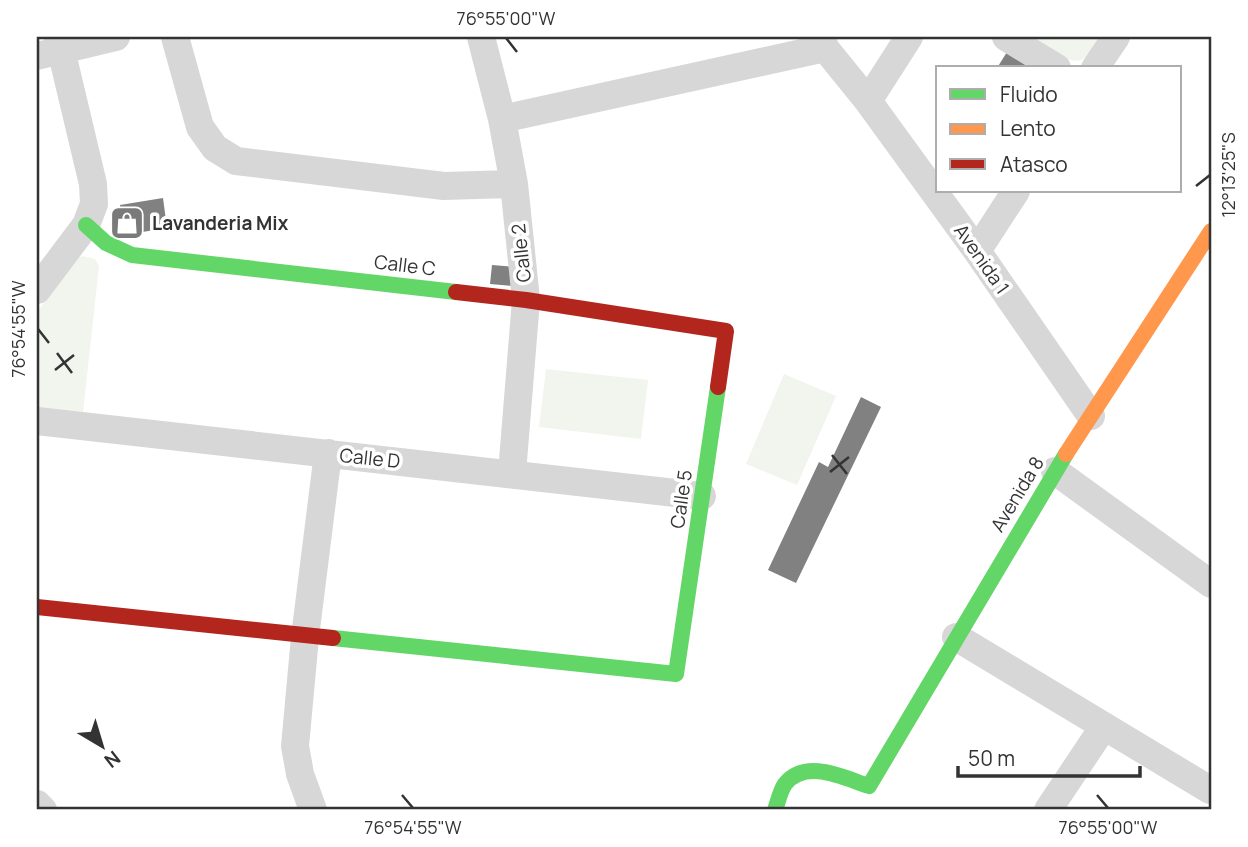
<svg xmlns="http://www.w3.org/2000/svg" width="1248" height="847" viewBox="0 0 1248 847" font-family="Manrope,sans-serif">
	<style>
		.green { fill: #f1f5ed }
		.building { fill: #818181 }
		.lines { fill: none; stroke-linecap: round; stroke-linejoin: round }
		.street { stroke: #d7d7d7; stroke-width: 28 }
		.fast { stroke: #63d668; stroke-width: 16 }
		.slow { stroke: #ff974d; stroke-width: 16 }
		.jam { stroke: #b3261e; stroke-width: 16 }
		.ticks { fill: none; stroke: #333; stroke-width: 2.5 }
		.labels { text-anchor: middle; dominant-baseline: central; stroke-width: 7; stroke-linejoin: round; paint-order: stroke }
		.poi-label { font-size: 19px; font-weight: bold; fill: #333; stroke: #fff; text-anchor: start }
		.street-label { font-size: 19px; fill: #333; stroke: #fff }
		.neatline { fill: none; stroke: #333; stroke-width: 2.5 }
		.ticks-label { font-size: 18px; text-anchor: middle; fill: #333 }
	</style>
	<rect width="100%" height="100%" fill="#fff"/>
	<path class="green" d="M 1029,37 L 1099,37 C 1094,44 1089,56 1081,60 C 1068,65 1040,44 1029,37 Z
		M 83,256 L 95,259 L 99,266 L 83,412 L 37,409 L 37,312 L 77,258 Z
		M 546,369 L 648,380 L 641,439 L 539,427 Z
		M 784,374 L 836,396 L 797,485 L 746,464 Z"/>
	<path class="building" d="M 1007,52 L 1034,68 L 997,68 Z
		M 163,198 L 167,228 L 124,235 L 120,205 Z
		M 492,265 L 515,267 L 513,286 L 490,284 Z
		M 861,397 L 881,407 L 796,583 L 768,570 L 819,462 L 828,467 Z"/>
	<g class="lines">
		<path class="street" d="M 175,37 L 200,127 L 215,148 L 236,161 L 444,186 L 514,184
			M 481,37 L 502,119 L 514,184 L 526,300 L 512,473
			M 822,37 L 825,48 L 868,101 L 977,251 L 1091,416
			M 1006,37 L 1057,68
			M 37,56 L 116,37
			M 1095,68 L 1116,37
			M 868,101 L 909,37
			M 502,119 L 825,48
			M 977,251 L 1016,191
			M 37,290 L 86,225 L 94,204 L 93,184 L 58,37
			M 37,421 L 702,496
			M 1055,471 L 1211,584
			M 956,637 L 1210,790
			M 37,804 L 43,810
			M 313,810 L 300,774 L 295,746 L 305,637 L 328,453
			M 1048,810 L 1104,726"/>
		<path class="fast" d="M 86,225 L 106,243 L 132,255 L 456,292
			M 333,638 L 676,674 L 718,387
			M 775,810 C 778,802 780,791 785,784 C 806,758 844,778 869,786 L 1066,454"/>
		<path class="slow" d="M 1066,454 L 1211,231"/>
		<path class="jam" d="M 456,292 L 526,300 L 726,331 L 718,387
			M 37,607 L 333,638"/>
	</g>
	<path class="ticks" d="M 506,38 L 517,52M 1196,186 L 1210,175M 38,329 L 49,343M 57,353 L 72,373M 55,370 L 74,355M 832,455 L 847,474M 830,472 L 849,457M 402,795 L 413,808M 1097,795 L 1108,808"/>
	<defs>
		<g id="shop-square" transform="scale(1.75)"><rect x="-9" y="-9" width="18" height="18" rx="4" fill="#7a7a7a" stroke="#fff"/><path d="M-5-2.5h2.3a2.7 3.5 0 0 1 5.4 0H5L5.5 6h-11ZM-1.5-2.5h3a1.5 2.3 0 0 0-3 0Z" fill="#fff"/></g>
	</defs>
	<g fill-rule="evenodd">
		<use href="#shop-square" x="127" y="223"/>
	</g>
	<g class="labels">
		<g class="poi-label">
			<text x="152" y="223">Lavanderia Mix</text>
		</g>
		<g class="street-label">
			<text transform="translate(521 253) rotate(-96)">Calle 2</text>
			<text transform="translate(982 259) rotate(55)">Avenida 1</text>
			<text transform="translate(405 265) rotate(7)">Calle C</text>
			<text transform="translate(370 458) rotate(6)">Calle D</text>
			<text transform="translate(1017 494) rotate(-59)">Avenida 8</text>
			<text transform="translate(681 499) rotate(-82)">Calle 5</text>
		</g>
	</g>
	<rect width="1248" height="847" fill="none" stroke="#ffffff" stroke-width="77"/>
	<rect x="936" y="66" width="245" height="126" fill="#ffffff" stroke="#adadad" stroke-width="2"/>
	<rect x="950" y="89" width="35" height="10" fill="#63d668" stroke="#adadad" stroke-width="2"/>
	<text x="1000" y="102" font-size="21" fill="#333333">Fluido</text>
	<rect x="950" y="124" width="35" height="10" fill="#ff974d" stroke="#adadad" stroke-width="2"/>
	<text x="1000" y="136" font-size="21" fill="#333333">Lento</text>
	<rect x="950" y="159" width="35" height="10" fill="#b3261e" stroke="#adadad" stroke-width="2"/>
	<text x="1000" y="172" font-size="21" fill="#333333">Atasco</text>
	<g transform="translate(102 746) rotate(142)" stroke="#ffffff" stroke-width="5" paint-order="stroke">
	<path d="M0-5L12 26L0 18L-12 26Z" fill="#333333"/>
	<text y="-10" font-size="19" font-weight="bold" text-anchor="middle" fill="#333333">N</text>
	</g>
	<path d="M958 766v10h182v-10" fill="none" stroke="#333333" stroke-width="3.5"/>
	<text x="968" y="766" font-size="21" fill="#333333" stroke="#ffffff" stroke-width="5" paint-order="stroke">50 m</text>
	<rect x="38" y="38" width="1172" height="770" class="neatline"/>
	<g class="ticks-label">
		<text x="506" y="25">76°55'00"W</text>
		<text transform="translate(1229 175) rotate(-90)" y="6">12°13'25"S</text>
		<text transform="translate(19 329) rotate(-90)" y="6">76°54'55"W</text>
		<text x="413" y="834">76°54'55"W</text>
		<text x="1108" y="834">76°55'00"W</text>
	</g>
</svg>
